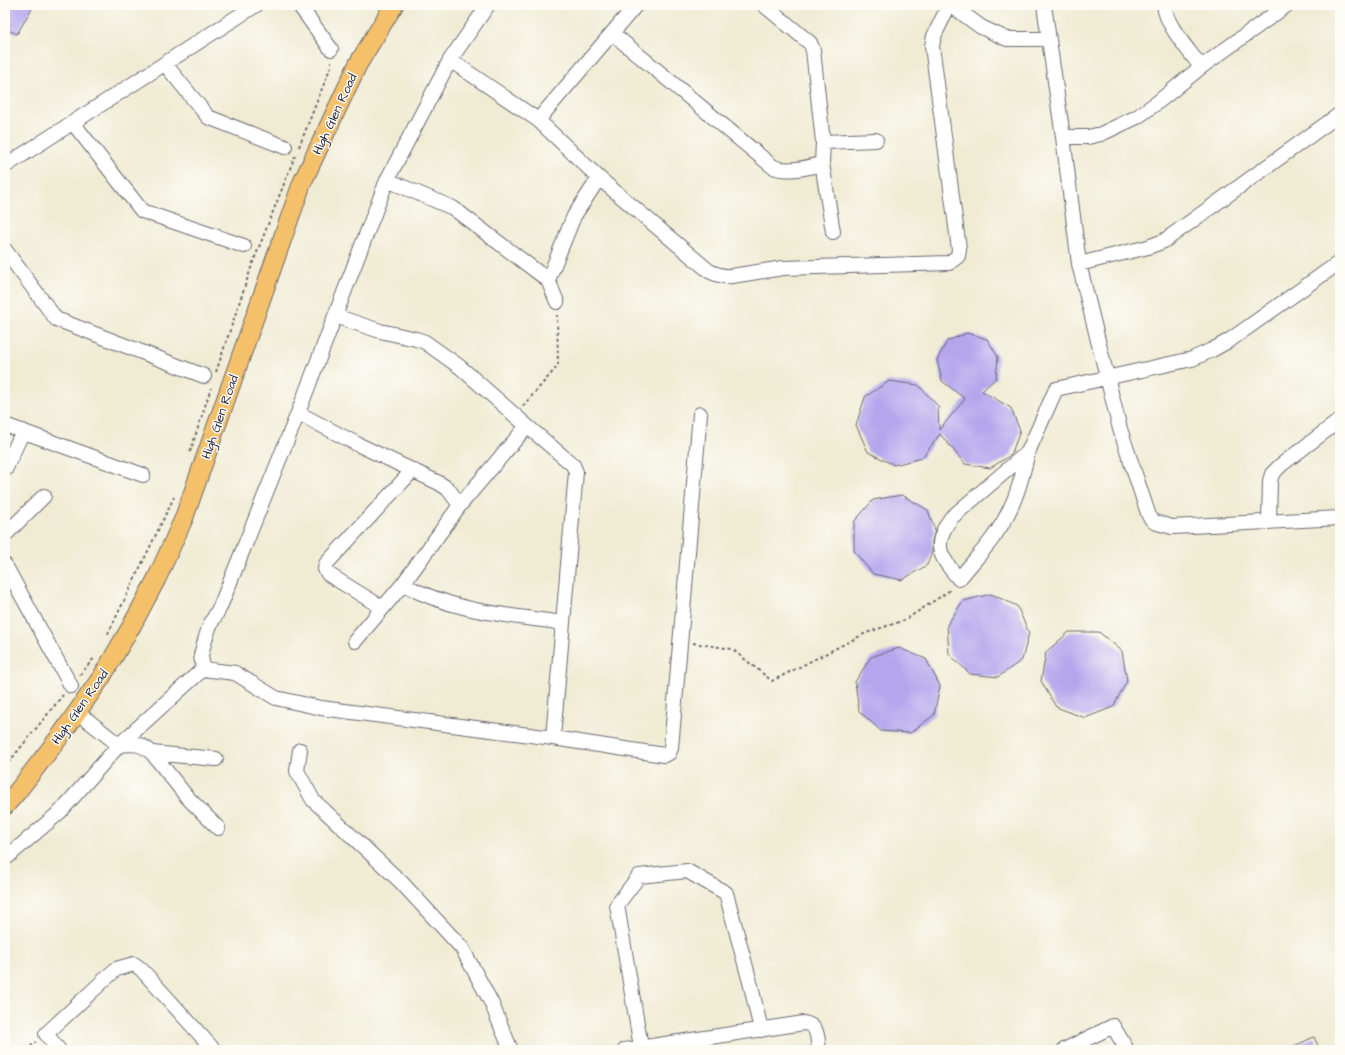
<svg xmlns="http://www.w3.org/2000/svg" width="1345" height="1055" viewBox="0 0 1345 1055" font-family="'Architects Daughter',sans-serif">
	<style>
		.building { fill: #b3a6ed }
		.lines { fill: none; stroke-linecap: round; stroke-linejoin: round }
		.minor-casing { stroke: #6a6870; stroke-width: 16 }
		.major-casing { stroke: #6a6870; stroke-width: 20 }
		.path { stroke: #6a6870; stroke-width: 2; stroke-dasharray: 3 3; stroke-linecap: butt }
		.minor { stroke: #fff; stroke-width: 14 }
		.major { stroke: #f4c16a; stroke-width: 18 }
		.labels { text-anchor: middle; dominant-baseline: central; stroke-width: 3; stroke-linejoin: round; paint-order: stroke }
		.street-label { font-size: 13px; fill: #22223b; stroke: #fdfcf7 }
	</style>
	<rect width="100%" height="100%" fill="#fdfcf7"/>
	<filter id="ink" filterUnits="userSpaceOnUse"><feTurbulence type="fractalNoise" baseFrequency=".025" numOctaves="2"/><feDisplacementMap in="SourceGraphic" scale="8" xChannelSelector="R" yChannelSelector="G"/><feConvolveMatrix kernelMatrix="1 2 1 2 8 2 1 2 1" color-interpolation-filters="sRGB"/></filter>
	<filter id="wash" filterUnits="userSpaceOnUse"><feTurbulence type="fractalNoise" baseFrequency=".012" numOctaves="4" result="noise"/><feDisplacementMap in="SourceGraphic" scale="16" xChannelSelector="R" yChannelSelector="G"/><feGaussianBlur stdDeviation="0.9" result="paint"/><feColorMatrix in="noise" values="0 0 0 0 0 0 0 0 0 0 0 0 0 0 0 0 0 1.4 0 .05"/><feComposite in="paint" operator="in"/></filter>
	<g filter="url(#wash)">
		<rect width="100%" height="100%" fill="#f0ebd3"/>
		<g id="blocks">
			<path class="building" d="M 5,5 L 34,5 L 17,34 L 5,29 Z
				M 967,333 L 987,339 L 998,357 L 996,378 L 982,391 L 1011,408 L 1020,431 L 1011,455 L 990,468 L 965,464 L 940,434 L 922,458 L 894,465 L 868,452 L 856,425 L 865,397 L 889,381 L 918,385 L 938,406 L 939,430 L 965,399 L 942,381 L 937,360 L 947,341 Z
				M 902,495 L 928,510 L 935,530 L 932,541 L 932,552 L 927,565 L 902,580 L 873,574 L 854,551 L 854,522 L 873,500 Z
				M 991,594 L 1017,606 L 1029,633 L 1022,660 L 998,677 L 970,674 L 949,654 L 947,625 L 963,601 Z
				M 1069,632 L 1099,632 L 1122,651 L 1127,681 L 1113,707 L 1085,718 L 1056,707 L 1041,681 L 1046,652 Z
				M 899,648 L 926,659 L 940,686 L 934,715 L 910,733 L 881,731 L 859,711 L 855,682 L 871,657 Z
				M 1314,1037 L 1320,1050 L 1285,1050 Z"/>
		</g>
	</g>
	<g filter="url(#ink)">
		<use href="#blocks" fill-opacity="0" stroke="#6a6870" stroke-width="1"/>
		<g class="lines">
			<g class="minor-casing">
				<path id="minor" d="M 299,5 L 331,49
					M 488,5 L 450,60 L 387,180 L 298,413 L 220,607 L 210,625 L 205,640 L 201,655 L 203,669 L 235,673 L 276,698 L 321,708 L 553,738 L 664,755 L 669,753 L 671,748 L 700,414
					M 951,5 L 981,27 L 1007,39 L 1048,39
					M 1044,5 L 1063,137 L 1079,264 L 1120,429 L 1149,516 L 1154,522 L 1172,527 L 1340,518
					M 1164,5 C 1166,26 1189,50 1201,67
					M 612,33 L 772,166 C 783,173 810,168 822,163 L 823,142 L 813,50 L 810,43 L 764,5
					M 450,60 L 538,120 L 599,178 L 709,271 C 717,275 723,277 732,276 L 783,268 L 949,263 L 958,256 L 959,249 L 932,46 L 934,36 L 949,5
					M 165,64 L 208,117 L 285,147
					M 538,120 L 636,5
					M 73,123 L 142,211 L 244,246
					M 1063,137 L 1088,137 L 1101,134 L 1137,117 L 1158,102 L 1201,67 L 1287,5
					M 823,142 L 876,140
					M 822,163 L 833,232
					M 5,166 L 256,5
					M 387,180 L 453,208 L 548,280 L 557,302
					M 5,250 L 56,319 L 204,376
					M 1079,264 L 1148,247 L 1164,241 L 1340,114
					M 548,280 L 574,216 L 599,178
					M 335,316 L 380,331 L 416,339 L 425,342 L 460,367 L 527,426
					M 298,413 L 357,444 L 439,483 L 448,489 L 460,505
					M 5,425 L 143,475
					M 1028,452 C 1023,473 1018,494 1008,513 C 996,538 976,558 959,579 C 939,556 932,544 951,518 L 1028,452 L 1056,389 L 1192,359 L 1212,350 L 1230,340 L 1340,262
					M 5,470 L 23,431
					M 1269,521 L 1270,481 L 1272,474 L 1281,465 L 1340,420
					M 5,535 L 44,496
					M 5,565 L 71,686
					M 403,584 C 453,612 508,615 563,623
					M 383,608 L 328,574 L 325,569 L 326,564 L 413,470
					M 355,641 L 403,584 L 460,505 L 527,426 L 573,465 L 576,472 L 553,738
					M 77,712 L 119,745 C 134,744 140,742 152,753 L 187,797 L 218,828
					M 300,750 L 297,771 L 313,800 L 401,882 L 462,948 L 491,1002 L 511,1050
					M 152,753 L 216,759
					M 5,859 L 61,811 L 119,745 L 203,669
					M 641,1047 L 617,905 L 639,876 L 687,871 L 726,893 L 751,986 L 761,1030
					M 59,1050 L 46,1034 L 116,969 L 134,964 L 141,969 L 214,1050
					M 625,1050 L 804,1023 C 819,1026 817,1037 819,1050
					M 1064,1050 L 1113,1026 L 1127,1050"/>
			</g>
			<g class="major-casing">
				<path id="major" d="M 5,806 L 17,792 L 61,735 L 101,678 L 131,627 L 157,578 L 184,518 L 302,183 L 358,64 L 394,5"/>
			</g>
			<path class="path" d="M 299,147 L 331,66 L 331,61
				M 216,372 L 252,265 L 295,156
				M 523,406 L 556,368 L 558,364 L 557,315
				M 190,452 L 211,388
				M 108,634 L 174,497
				M 693,643 L 732,649 L 772,681 L 866,633 L 905,620 L 949,591 L 951,588
				M 80,675 L 95,657
				M 5,767 L 63,695
				M 26,1050 L 36,1042"/>
			<use href="#minor" class="minor"/>
			<use href="#major" class="major"/>
		</g>
	</g>
	<g class="labels">
		<g class="street-label">
			<text transform="translate(335 114) rotate(-65)">High Glen Road</text>
			<text transform="translate(220 417) rotate(-71)">High Glen Road</text>
			<text transform="translate(80 707) rotate(-55)">High Glen Road</text>
		</g>
	</g>
	<rect width="1345" height="1055" fill="none" stroke="#fdfcf7" stroke-width="20"/>
</svg>
